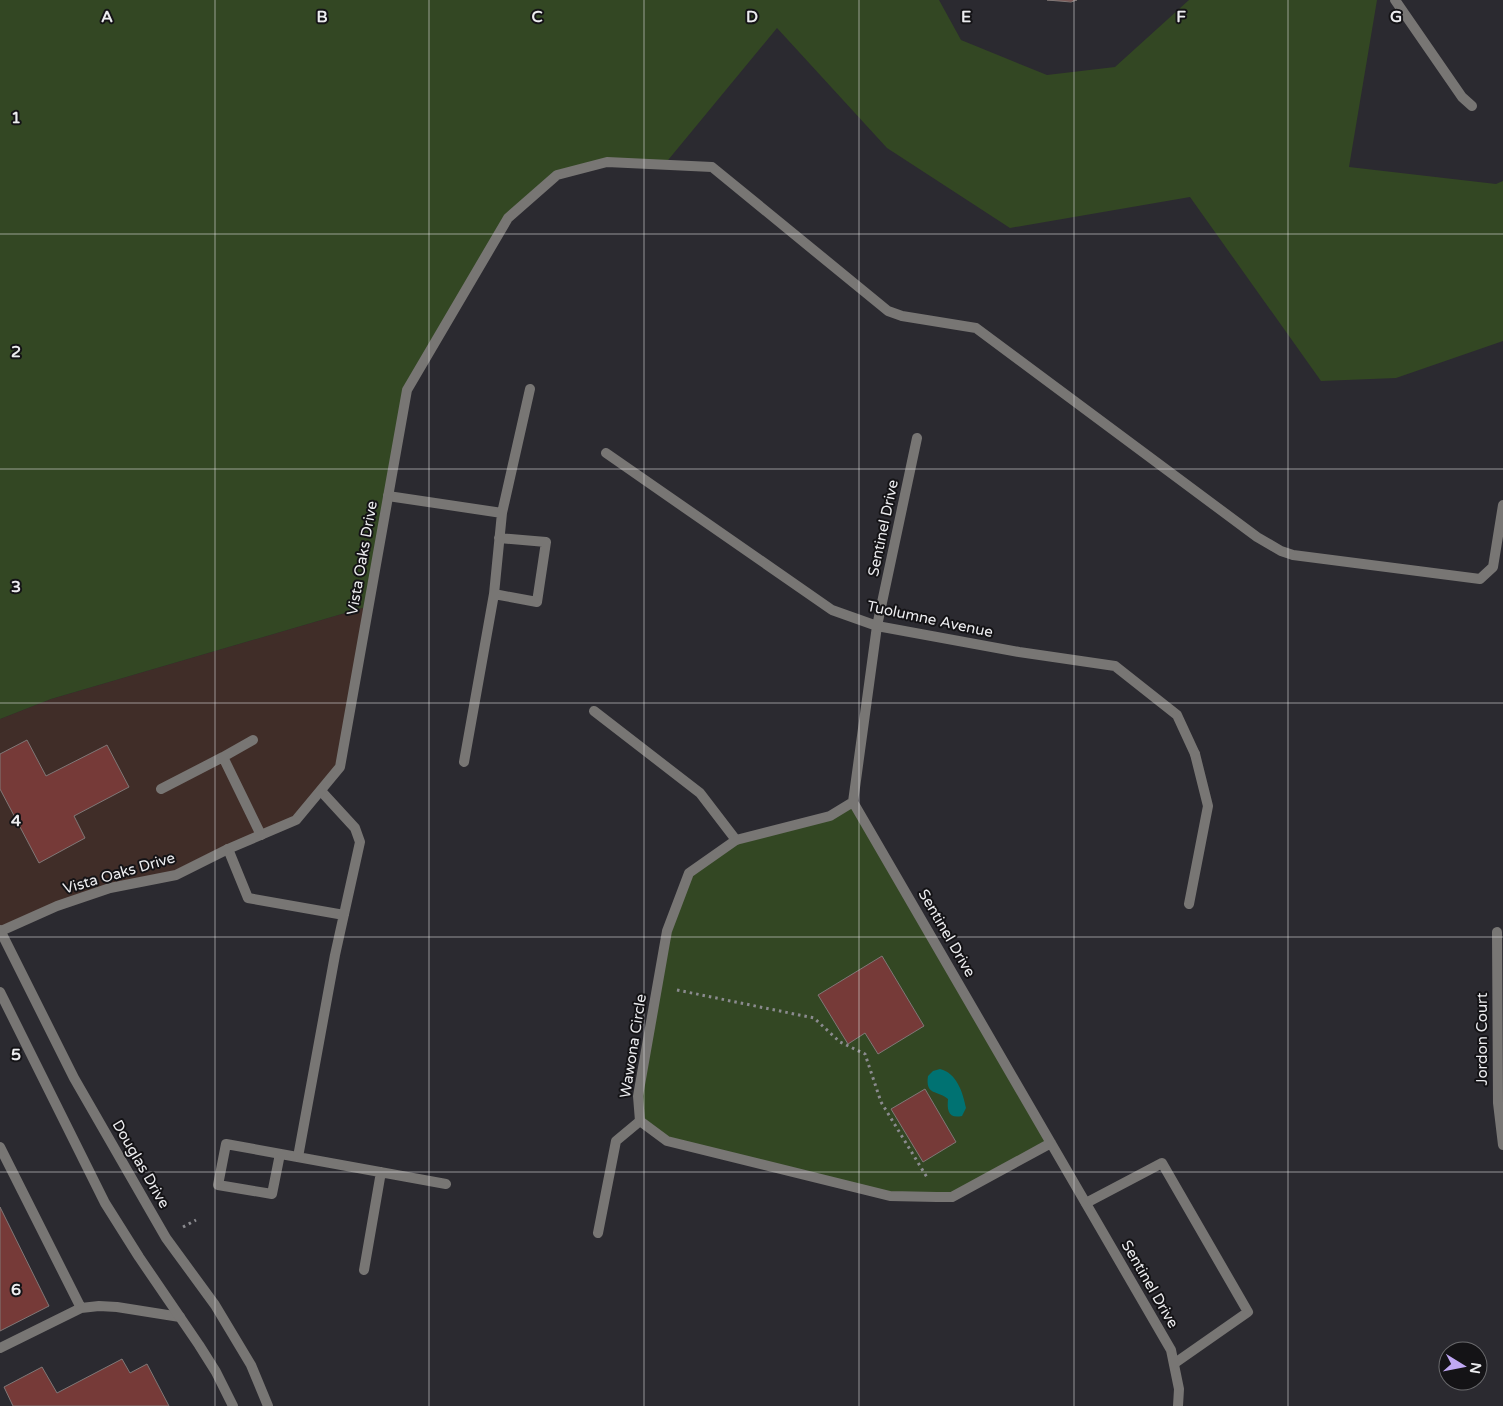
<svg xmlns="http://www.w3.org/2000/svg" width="1503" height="1406" viewBox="0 0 1503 1406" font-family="'Varela Round',sans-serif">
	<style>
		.commercial { fill: #402d28 }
		.green { fill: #334723 }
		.water { fill: #007272 }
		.building { fill: #763a38; stroke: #807877 }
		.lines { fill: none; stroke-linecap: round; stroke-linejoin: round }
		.path { stroke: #8b8b8f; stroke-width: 3; stroke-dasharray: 2.5 4; stroke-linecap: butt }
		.service { stroke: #787674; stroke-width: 10 }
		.minor { stroke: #787674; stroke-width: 10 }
		.grid { fill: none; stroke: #ececef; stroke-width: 1; stroke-opacity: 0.55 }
		.labels { text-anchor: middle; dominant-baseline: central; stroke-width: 4; stroke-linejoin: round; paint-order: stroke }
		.street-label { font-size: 15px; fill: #ececef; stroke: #141316 }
		.grid-label { font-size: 16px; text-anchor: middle; font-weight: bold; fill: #ececef; stroke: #141316; stroke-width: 4; stroke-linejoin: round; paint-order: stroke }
	</style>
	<rect width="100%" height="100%" fill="#2b2a30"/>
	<path class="commercial" d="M 369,606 L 340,767 L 296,820 L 176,875 L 110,888 L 0,930 L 0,719 L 51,699 Z"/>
	<path class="green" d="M 0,0 L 939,0 L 961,40 L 1047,75 L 1115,67 L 1189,0 L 1377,0 L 1349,167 L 1496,184 L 1503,181 L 1503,341 L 1396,378 L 1321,381 L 1190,197 L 1010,228 L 887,148 L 777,28 L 664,165 L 607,162 L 557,175 L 508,218 L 407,390 L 369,606 L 51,699 L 0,719 Z
		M 853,802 L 1051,1143 L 952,1197 L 890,1196 L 667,1141 L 640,1121 L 638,1096 L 667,931 L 689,873 L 736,840 L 830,816 Z"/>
	<path class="water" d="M 940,1069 C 957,1073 963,1093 966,1108 L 962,1116 C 948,1119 947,1110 948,1099 C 938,1090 925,1096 928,1076 L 933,1071 Z"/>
	<path class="building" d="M 1047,0 L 1077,0 L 1071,2 Z
		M 27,740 L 46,776 L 107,745 L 129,787 L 74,816 L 85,838 L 39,863 L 0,789 L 0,754 Z
		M 882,956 L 924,1026 L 878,1054 L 865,1033 L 848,1044 L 818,995 Z
		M 925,1089 L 956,1142 L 923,1162 L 891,1109 Z
		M 0,1207 L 49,1306 L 0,1331 Z
		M 122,1359 L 130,1373 L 147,1364 L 169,1406 L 13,1406 L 4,1387 L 42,1367 L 57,1393 Z"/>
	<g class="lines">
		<path class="path" d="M 677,990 L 814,1018 L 840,1042 L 865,1054 L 881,1102 L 928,1179
			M 183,1227 L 196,1220"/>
		<path class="service" d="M 1395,0 L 1462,97 L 1472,106
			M 388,496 L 502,513
			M 494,594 L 537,602 L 546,542 L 499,538
			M 594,711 L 700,793 L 736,840
			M 223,757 L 253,740
			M 464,762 L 494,594 L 502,513 L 530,389
			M 161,789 L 223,757 L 261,835
			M 228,849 L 248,898 L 344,915
			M 1189,904 L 1208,806 L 1195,754
			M 0,1147 L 81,1308
			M 280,1154 L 272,1194 L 218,1185 L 226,1144 L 446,1184
			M 298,1157 L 335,955 L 360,842 L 355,828 L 321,791
			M 1086,1203 L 1162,1163 L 1248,1312 L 1175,1363
			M 598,1233 L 616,1141 L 640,1121
			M 364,1270 L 381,1172
			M 0,1348 L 81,1308 L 99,1306 L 117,1307 L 180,1317"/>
		<path class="minor" d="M 917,438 L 877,626 L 853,802 L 1171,1350 L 1179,1389 L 1178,1406
			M 606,453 L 832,610 L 877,626 L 1019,652 L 1115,666 L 1177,715 L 1195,754
			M 853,802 L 830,816 L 736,840 L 689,873 L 667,931 L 638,1096 L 640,1121 L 667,1141 L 890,1196 L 937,1197 L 952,1197 L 1051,1143
			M 0,930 L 74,1078 L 166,1238 L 215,1305 L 251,1365 L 268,1406
			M 1,931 L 57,906 L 110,888 L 176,875 L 228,849 L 296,820 L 340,767 L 407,390 L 508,218 L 557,175 L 607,162 L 712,167 L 888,311 L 902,316 L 976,328 L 1257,537 L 1281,551 L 1293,555 L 1480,579 L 1493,567 L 1503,505
			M 1497,932 L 1498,1103 L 1503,1145
			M 0,992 L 105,1203 L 139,1257 L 199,1345 L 216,1372 L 233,1406"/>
	</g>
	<path class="grid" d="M 215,0 L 215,1406M 429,0 L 429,1406M 644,0 L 644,1406M 859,0 L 859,1406M 1074,0 L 1074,1406M 1288,0 L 1288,1406M 0,234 L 1503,234M 0,469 L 1503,469M 0,703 L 1503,703M 0,937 L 1503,937M 0,1172 L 1503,1172"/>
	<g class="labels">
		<g class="street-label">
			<text transform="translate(883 528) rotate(-78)">Sentinel Drive</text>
			<text transform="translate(362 558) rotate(-80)">Vista Oaks Drive</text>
			<text transform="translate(930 619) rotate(12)">Tuolumne Avenue</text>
			<text transform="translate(119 873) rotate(-16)">Vista Oaks Drive</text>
			<text transform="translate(947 933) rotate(60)">Sentinel Drive</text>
			<text transform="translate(1482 1039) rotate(-90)">Jordon Court</text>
			<text transform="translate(633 1046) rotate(-81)">Wawona Circle</text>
			<text transform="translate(141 1164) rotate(60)">Douglas Drive</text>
			<text transform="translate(1150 1284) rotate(60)">Sentinel Drive</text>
		</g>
	</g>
	<g class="grid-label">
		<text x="107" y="22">A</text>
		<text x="322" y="22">B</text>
		<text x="537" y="22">C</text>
		<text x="752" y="22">D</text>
		<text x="966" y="22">E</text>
		<text x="1181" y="22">F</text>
		<text x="1396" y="22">G</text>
		<text x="16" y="123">1</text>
		<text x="16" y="357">2</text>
		<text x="16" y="592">3</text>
		<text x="16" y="826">4</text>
		<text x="16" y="1060">5</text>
		<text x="16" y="1295">6</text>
	</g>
	<g transform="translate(1463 1366) rotate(100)"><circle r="24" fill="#141316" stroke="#6a6a6d"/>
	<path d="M0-4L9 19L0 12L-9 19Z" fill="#c0a8f4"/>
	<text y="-8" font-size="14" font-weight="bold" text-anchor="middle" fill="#ececef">N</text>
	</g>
</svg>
